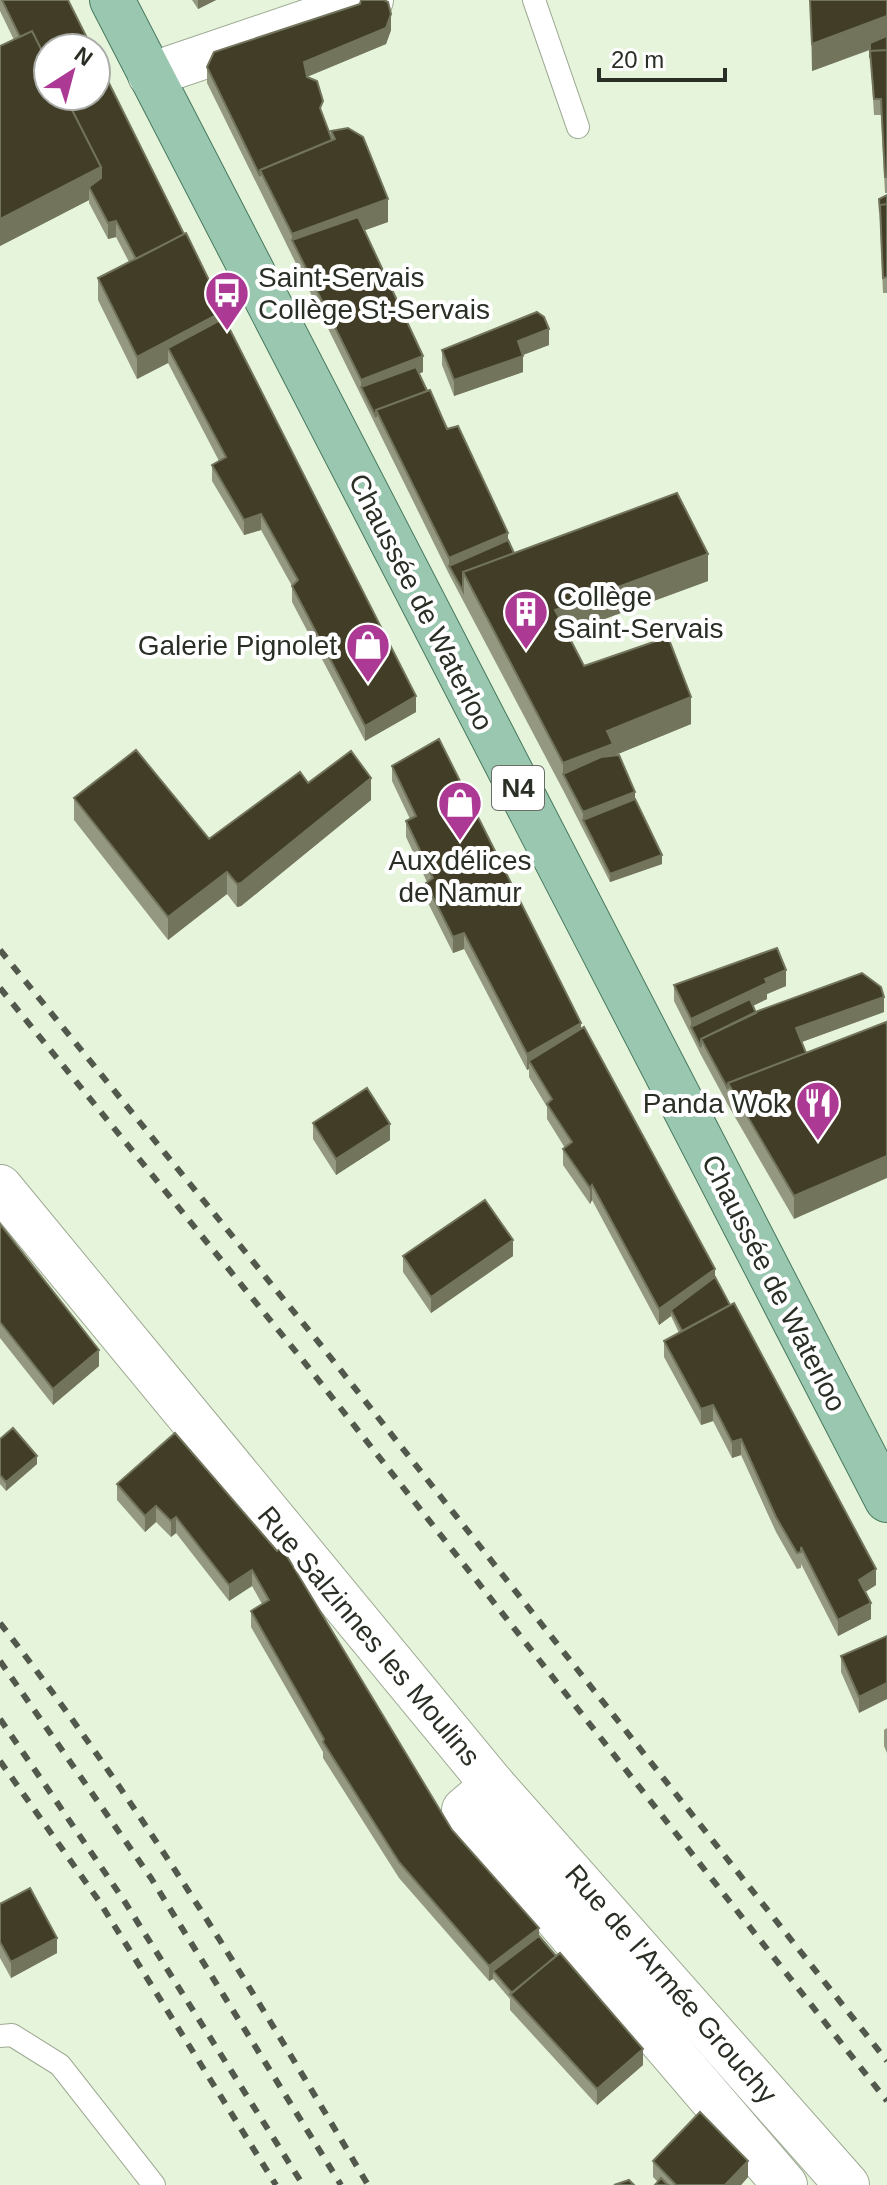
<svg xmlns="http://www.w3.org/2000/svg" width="887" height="2185" viewBox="0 0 887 2185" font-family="Arial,sans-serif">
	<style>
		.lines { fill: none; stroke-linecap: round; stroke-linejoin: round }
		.service-casing { stroke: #9eaa93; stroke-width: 24 }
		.minor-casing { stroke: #9eaa93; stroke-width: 46 }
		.tertiary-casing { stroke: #9eaa93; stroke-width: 46 }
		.primary-casing { stroke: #477a5e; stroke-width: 46 }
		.service { stroke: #fff; stroke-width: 22 }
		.minor { stroke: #fff; stroke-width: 44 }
		.tertiary { stroke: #fff; stroke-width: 44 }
		.primary { stroke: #9ac7b0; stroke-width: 44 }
		.rail { stroke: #52594c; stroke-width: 6; stroke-dasharray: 10 10; stroke-linecap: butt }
		.wall { fill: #949880 }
		.shaded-wall { fill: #72745c }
		.building { fill: #413d26; stroke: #72745c; stroke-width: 2 }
		.labels { text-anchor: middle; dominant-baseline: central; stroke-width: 8; stroke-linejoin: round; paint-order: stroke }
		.shield { fill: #fff; stroke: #6a6d67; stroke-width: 2 }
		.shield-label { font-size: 26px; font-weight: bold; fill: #2a2f26 }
		.poi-label { font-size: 28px; fill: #2a2f26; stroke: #fff; text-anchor: start }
		.street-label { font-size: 28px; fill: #2a2f26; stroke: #fff }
	</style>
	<rect width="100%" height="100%" fill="#e6f4db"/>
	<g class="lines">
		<g class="service-casing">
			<path id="service" d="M 534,0 L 578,127
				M 0,2036 L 12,2035 L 60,2065 L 154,2185"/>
		</g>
		<g class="minor-casing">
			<path id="minor" d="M 150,75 L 371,0
				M 493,1785 L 464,1810 L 785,2185"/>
		</g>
		<g class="tertiary-casing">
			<path id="tertiary" d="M 0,1187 L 493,1785 L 847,2185"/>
		</g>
		<g class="primary-casing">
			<path id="primary" d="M 112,0 L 887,1500"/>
		</g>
		<use href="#service" class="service"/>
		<use href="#minor" class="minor"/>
		<use href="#tertiary" class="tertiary"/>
		<use href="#primary" class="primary"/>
		<path class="rail" d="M 0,950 L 320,1344 L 887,2061
			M 0,988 L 301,1358 L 887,2101
			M 0,1623 C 138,1800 254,1992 368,2185
			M 0,1661 L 151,1878 L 341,2185
			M 0,1719 L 123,1899 L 303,2185
			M 0,1761 L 99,1901 L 276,2185"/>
	</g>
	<path class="wall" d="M 0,0 L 68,0 L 416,712 L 365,741 L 292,602 L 292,586 L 261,530 L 244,535 L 212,481 L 212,465 L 219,461 L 168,363 L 137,379 L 98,300 L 98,278 L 129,262 L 116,237 L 108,239 L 89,203 L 89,200 L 0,246 L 0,46 L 14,40 L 0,11 Z
		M 192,0 L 216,0 L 198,9 Z
		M 810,0 L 887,0 L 887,193 L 885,193 L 881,115 L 874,115 L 870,50 L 812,71 Z
		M 391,30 L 386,44 L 307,77 L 331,135 L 331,131 L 388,222 L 364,230 L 423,372 L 419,373 L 514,553 L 708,581 L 567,633 L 584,666 L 691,724 L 613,756 L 635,799 L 662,864 L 610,882 L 563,790 L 449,574 L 207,83 L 207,67 Z
		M 887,195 L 887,293 L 883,293 L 879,199 Z
		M 549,345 L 522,355 L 523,372 L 454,396 L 442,365 L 442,350 Z
		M 392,766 L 581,1029 L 715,1277 L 876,1585 L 865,1592 L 871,1619 L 838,1636 L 801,1564 L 801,1568 L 797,1569 L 776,1532 L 741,1455 L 732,1458 L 713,1421 L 701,1425 L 664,1357 L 664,1341 L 679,1333 L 671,1316 L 659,1325 L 592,1200 L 590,1204 L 563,1165 L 563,1149 L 565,1148 L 547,1119 L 547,1107 L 529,1077 L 529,1069 L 527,1070 L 464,949 L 453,953 L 426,899 L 427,882 L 406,837 L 406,821 L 410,819 L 392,781 Z
		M 308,783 L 371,800 L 241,906 L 237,907 L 227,894 L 168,940 L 74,820 L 74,798 L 209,839 Z
		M 674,985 L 786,986 L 767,994 L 767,999 L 753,1006 L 756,1013 L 884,1012 L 802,1042 L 794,1219 L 728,1105 L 701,1055 L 674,1001 Z
		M 313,1123 L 390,1140 L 336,1175 L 313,1139 Z
		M 0,1224 L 99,1366 L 53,1405 L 0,1338 Z
		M 403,1256 L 513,1256 L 431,1313 L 403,1272 Z
		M 175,1433 L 452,1830 L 643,2065 L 597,2105 L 510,2010 L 510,1999 L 493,1979 L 489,1981 L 399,1878 L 323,1758 L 323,1752 L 251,1627 L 251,1611 L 262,1604 L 252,1586 L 229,1601 L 176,1533 L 171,1537 L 156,1522 L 145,1532 L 117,1500 L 117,1484 Z
		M 0,1439 L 37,1464 L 6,1491 L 0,1484 Z
		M 887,1636 L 859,1713 L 841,1672 L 841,1656 Z
		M 887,1728 L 887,1753 L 884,1746 L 884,1730 Z
		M 0,1904 L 57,1953 L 11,1978 L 0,1958 Z
		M 653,2161 L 748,2177 L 741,2185 L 655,2185 L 658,2182 L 653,2177 Z"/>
	<path class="shaded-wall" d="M 198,0 L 216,0 L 198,9 Z
		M 391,14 L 391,30 L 386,44 L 304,78 L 304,62 Z
		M 887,16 L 887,43 L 812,71 L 812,44 Z
		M 101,167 L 101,193 L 89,187 L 89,200 L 0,246 L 0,219 Z
		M 388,199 L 388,222 L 299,254 L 292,240 L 292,234 Z
		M 116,221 L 116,237 L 108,239 L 108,223 Z
		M 224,311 L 224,334 L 168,348 L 168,363 L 137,379 L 137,357 Z
		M 549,329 L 549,345 L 518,357 L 518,341 Z
		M 423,356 L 423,372 L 365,394 L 361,387 L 361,396 L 361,380 Z
		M 523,356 L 523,372 L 454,396 L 454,380 Z
		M 261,514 L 261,530 L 244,535 L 244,520 Z
		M 508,533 L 508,549 L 449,566 L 449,558 Z
		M 708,554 L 708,581 L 555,637 L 555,610 Z
		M 416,696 L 416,712 L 365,741 L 365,726 Z
		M 691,697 L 691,724 L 613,756 L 563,774 L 563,790 L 563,763 L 607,731 Z
		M 371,778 L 371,800 L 241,906 L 237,907 L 237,884 Z
		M 635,792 L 635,808 L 583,820 L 583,812 Z
		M 662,855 L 662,864 L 610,882 L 610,874 Z
		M 227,872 L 227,894 L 168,940 L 168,917 Z
		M 464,933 L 464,949 L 453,953 L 453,937 Z
		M 786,970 L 786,986 L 767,994 L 767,999 L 694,1033 L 691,1027 L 691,1019 L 765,979 Z
		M 884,997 L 884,1012 L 796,1044 L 796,1028 Z
		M 581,1023 L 581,1038 L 529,1061 L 529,1069 L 527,1070 L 527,1054 Z
		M 390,1124 L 390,1140 L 336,1175 L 336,1159 Z
		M 887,1156 L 887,1178 L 794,1219 L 794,1196 Z
		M 592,1185 L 592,1200 L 590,1204 L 590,1188 Z
		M 513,1240 L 513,1256 L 431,1313 L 431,1297 Z
		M 715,1269 L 715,1285 L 671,1310 L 671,1316 L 659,1325 L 659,1309 Z
		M 99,1350 L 99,1366 L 53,1405 L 53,1389 Z
		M 713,1405 L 713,1421 L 701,1425 L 701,1409 Z
		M 741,1439 L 741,1455 L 732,1458 L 732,1442 Z
		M 37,1456 L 37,1464 L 6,1491 L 6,1482 Z
		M 156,1506 L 156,1522 L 145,1532 L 145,1516 Z
		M 176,1517 L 176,1533 L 171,1537 L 171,1521 Z
		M 876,1569 L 876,1585 L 859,1596 L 859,1580 Z
		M 252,1570 L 252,1586 L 229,1601 L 229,1585 Z
		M 871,1603 L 871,1619 L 838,1636 L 838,1620 Z
		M 887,1683 L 887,1699 L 859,1713 L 859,1697 Z
		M 539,1928 L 539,1944 L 493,1971 L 493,1979 L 489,1981 L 489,1966 Z
		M 57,1938 L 57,1953 L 11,1978 L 11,1962 Z
		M 643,2049 L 643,2065 L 597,2105 L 597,2089 Z
		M 748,2161 L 748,2177 L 741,2185 L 725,2185 Z"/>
	<path class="building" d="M 2,0 L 68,0 L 92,48 L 48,48 L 48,63 L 32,31 L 20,37 Z
		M 361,0 L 384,0 L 388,2 L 391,14 L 386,28 L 304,62 L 307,77 L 317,81 L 323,101 L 320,108 L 332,140 L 260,170 L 260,176 L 207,67 L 214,52 L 360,4 Z
		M 810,0 L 887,0 L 887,16 L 812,44 Z
		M 32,31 L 48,63 L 48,96 L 65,96 L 101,167 L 0,219 L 0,46 Z
		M 887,36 L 887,50 L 870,51 L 870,58 L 870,43 Z
		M 887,50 L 887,177 L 885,177 L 881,99 L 874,99 L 870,51 Z
		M 96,57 L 184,234 L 136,259 L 116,221 L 108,223 L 89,187 L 101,178 L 101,167 L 65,96 L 96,96 Z
		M 348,128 L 363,137 L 388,199 L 292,234 L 260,170 L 335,139 L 331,131 Z
		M 887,195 L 887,204 L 880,205 L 880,212 L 879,199 Z
		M 887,204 L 887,277 L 883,278 L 880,205 Z
		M 358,217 L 423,356 L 361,380 L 292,240 Z
		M 186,233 L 224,311 L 137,357 L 98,278 Z
		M 537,312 L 544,317 L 549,329 L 518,341 L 523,356 L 454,380 L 442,350 Z
		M 224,318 L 416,696 L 365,726 L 292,586 L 298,580 L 261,514 L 244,520 L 212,465 L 226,457 L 168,348 Z
		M 416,367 L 427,391 L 376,410 L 376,417 L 361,387 Z
		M 430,390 L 447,429 L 458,426 L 508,533 L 449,558 L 376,410 Z
		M 677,493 L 708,554 L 555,610 L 584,666 L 668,637 L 691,697 L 607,731 L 613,744 L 563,763 L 463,572 Z
		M 508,540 L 514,553 L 463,572 L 463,591 L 449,566 Z
		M 439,739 L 581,1023 L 527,1054 L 464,933 L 453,937 L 426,883 L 433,878 L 406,821 L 416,816 L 392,766 Z
		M 136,750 L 209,839 L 300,772 L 308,783 L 351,751 L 371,778 L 241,883 L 237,884 L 227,872 L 168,917 L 74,798 Z
		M 619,755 L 635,792 L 583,812 L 563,774 L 601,757 Z
		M 635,799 L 662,855 L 610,874 L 583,820 Z
		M 777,948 L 786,970 L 765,979 L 767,983 L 691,1019 L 674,985 Z
		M 862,973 L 881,987 L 884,997 L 796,1028 L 806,1053 L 728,1083 L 728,1089 L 701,1039 L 758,1011 Z
		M 750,999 L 756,1013 L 701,1039 L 701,1047 L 691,1027 Z
		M 886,1022 L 887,1026 L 887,1156 L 794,1196 L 728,1083 Z
		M 584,1027 L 715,1269 L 659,1309 L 592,1185 L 590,1188 L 563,1149 L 572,1142 L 547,1104 L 552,1099 L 529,1061 Z
		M 367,1088 L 390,1124 L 336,1159 L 313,1123 Z
		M 485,1200 L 513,1240 L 431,1297 L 403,1256 Z
		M 0,1224 L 99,1350 L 53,1389 L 0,1322 Z
		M 715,1277 L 730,1305 L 682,1331 L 671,1310 Z
		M 734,1303 L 876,1569 L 859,1580 L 871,1603 L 838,1620 L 801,1547 L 801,1552 L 797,1553 L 776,1517 L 741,1439 L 732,1442 L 713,1405 L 701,1409 L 664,1341 Z
		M 13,1428 L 37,1456 L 6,1482 L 0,1475 L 0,1439 Z
		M 175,1433 L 277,1551 L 282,1548 L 452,1830 L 539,1928 L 489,1966 L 399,1862 L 323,1742 L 324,1739 L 251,1611 L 269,1600 L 252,1570 L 229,1585 L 176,1517 L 171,1521 L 156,1506 L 145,1516 L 117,1484 Z
		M 887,1636 L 887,1683 L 859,1697 L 841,1656 Z
		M 30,1888 L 57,1938 L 11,1962 L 0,1942 L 0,1904 Z
		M 539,1936 L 556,1956 L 512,1993 L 493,1971 Z
		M 560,1953 L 643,2049 L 597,2089 L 510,1994 Z
		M 700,2112 L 748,2161 L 725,2185 L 676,2185 L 653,2161 Z
		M 661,2178 L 668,2185 L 655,2185 Z
		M 629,2180 L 634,2185 L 614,2185 Z"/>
	<defs>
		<g id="bus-pin" transform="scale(2.3)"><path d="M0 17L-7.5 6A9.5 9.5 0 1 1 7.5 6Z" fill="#ac3994" stroke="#fff"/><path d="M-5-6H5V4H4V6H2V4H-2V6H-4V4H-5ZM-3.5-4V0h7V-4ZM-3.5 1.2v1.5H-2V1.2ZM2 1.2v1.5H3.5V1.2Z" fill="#fff"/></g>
		<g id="building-pin" transform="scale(2.3)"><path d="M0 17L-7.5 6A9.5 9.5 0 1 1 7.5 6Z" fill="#ac3994" stroke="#fff"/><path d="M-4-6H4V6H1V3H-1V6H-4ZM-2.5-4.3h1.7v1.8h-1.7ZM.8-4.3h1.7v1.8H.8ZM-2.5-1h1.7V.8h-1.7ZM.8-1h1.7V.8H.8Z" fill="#fff"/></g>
		<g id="shop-pin" transform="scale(2.3)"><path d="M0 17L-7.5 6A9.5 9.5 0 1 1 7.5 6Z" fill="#ac3994" stroke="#fff"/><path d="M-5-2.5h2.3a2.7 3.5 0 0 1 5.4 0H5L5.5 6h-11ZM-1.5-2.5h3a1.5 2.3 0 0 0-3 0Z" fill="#fff"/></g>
		<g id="restaurant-pin" transform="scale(2.3)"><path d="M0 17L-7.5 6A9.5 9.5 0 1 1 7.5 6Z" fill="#ac3994" stroke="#fff"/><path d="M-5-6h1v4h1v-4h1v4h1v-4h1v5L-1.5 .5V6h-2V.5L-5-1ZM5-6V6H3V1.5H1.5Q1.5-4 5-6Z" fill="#fff"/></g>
	</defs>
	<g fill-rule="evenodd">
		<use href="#bus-pin" x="227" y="293"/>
		<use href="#building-pin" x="526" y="612"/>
		<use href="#shop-pin" x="368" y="645"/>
		<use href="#shop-pin" x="460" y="803"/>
		<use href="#restaurant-pin" x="818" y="1103"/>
	</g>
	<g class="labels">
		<rect class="shield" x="492" y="766" width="52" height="44" rx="6"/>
		<g class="shield-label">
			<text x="518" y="788">N4</text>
		</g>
		<g class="poi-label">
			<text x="258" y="277">Saint-Servais<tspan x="258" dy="32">Collège St-Servais</tspan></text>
			<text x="557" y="596">Collège<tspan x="557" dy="32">Saint-Servais</tspan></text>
			<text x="337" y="645" text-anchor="end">Galerie Pignolet</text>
			<text x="460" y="860" text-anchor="middle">Aux délices<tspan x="460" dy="32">de Namur</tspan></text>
			<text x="787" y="1103" text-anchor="end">Panda Wok</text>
		</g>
		<g class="street-label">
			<text transform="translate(421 602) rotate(63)">Chaussée de Waterloo</text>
			<text transform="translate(774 1283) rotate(63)">Chaussée de Waterloo</text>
			<text transform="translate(369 1636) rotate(50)">Rue Salzinnes les Moulins</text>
			<text transform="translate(671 1984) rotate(49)">Rue de l'Armée Grouchy</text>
		</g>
	</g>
	<g transform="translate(72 72) rotate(36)"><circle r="38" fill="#ffffff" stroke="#aaaca8" stroke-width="2"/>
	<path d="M0-6L14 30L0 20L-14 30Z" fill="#ac3994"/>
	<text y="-12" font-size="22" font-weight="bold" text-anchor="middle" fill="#2a2f26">N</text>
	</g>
	<path d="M599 68v12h126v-12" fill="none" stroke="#2a2f26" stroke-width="4"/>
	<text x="611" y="68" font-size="24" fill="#2a2f26" stroke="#ffffff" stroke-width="6" paint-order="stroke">20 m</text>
</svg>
